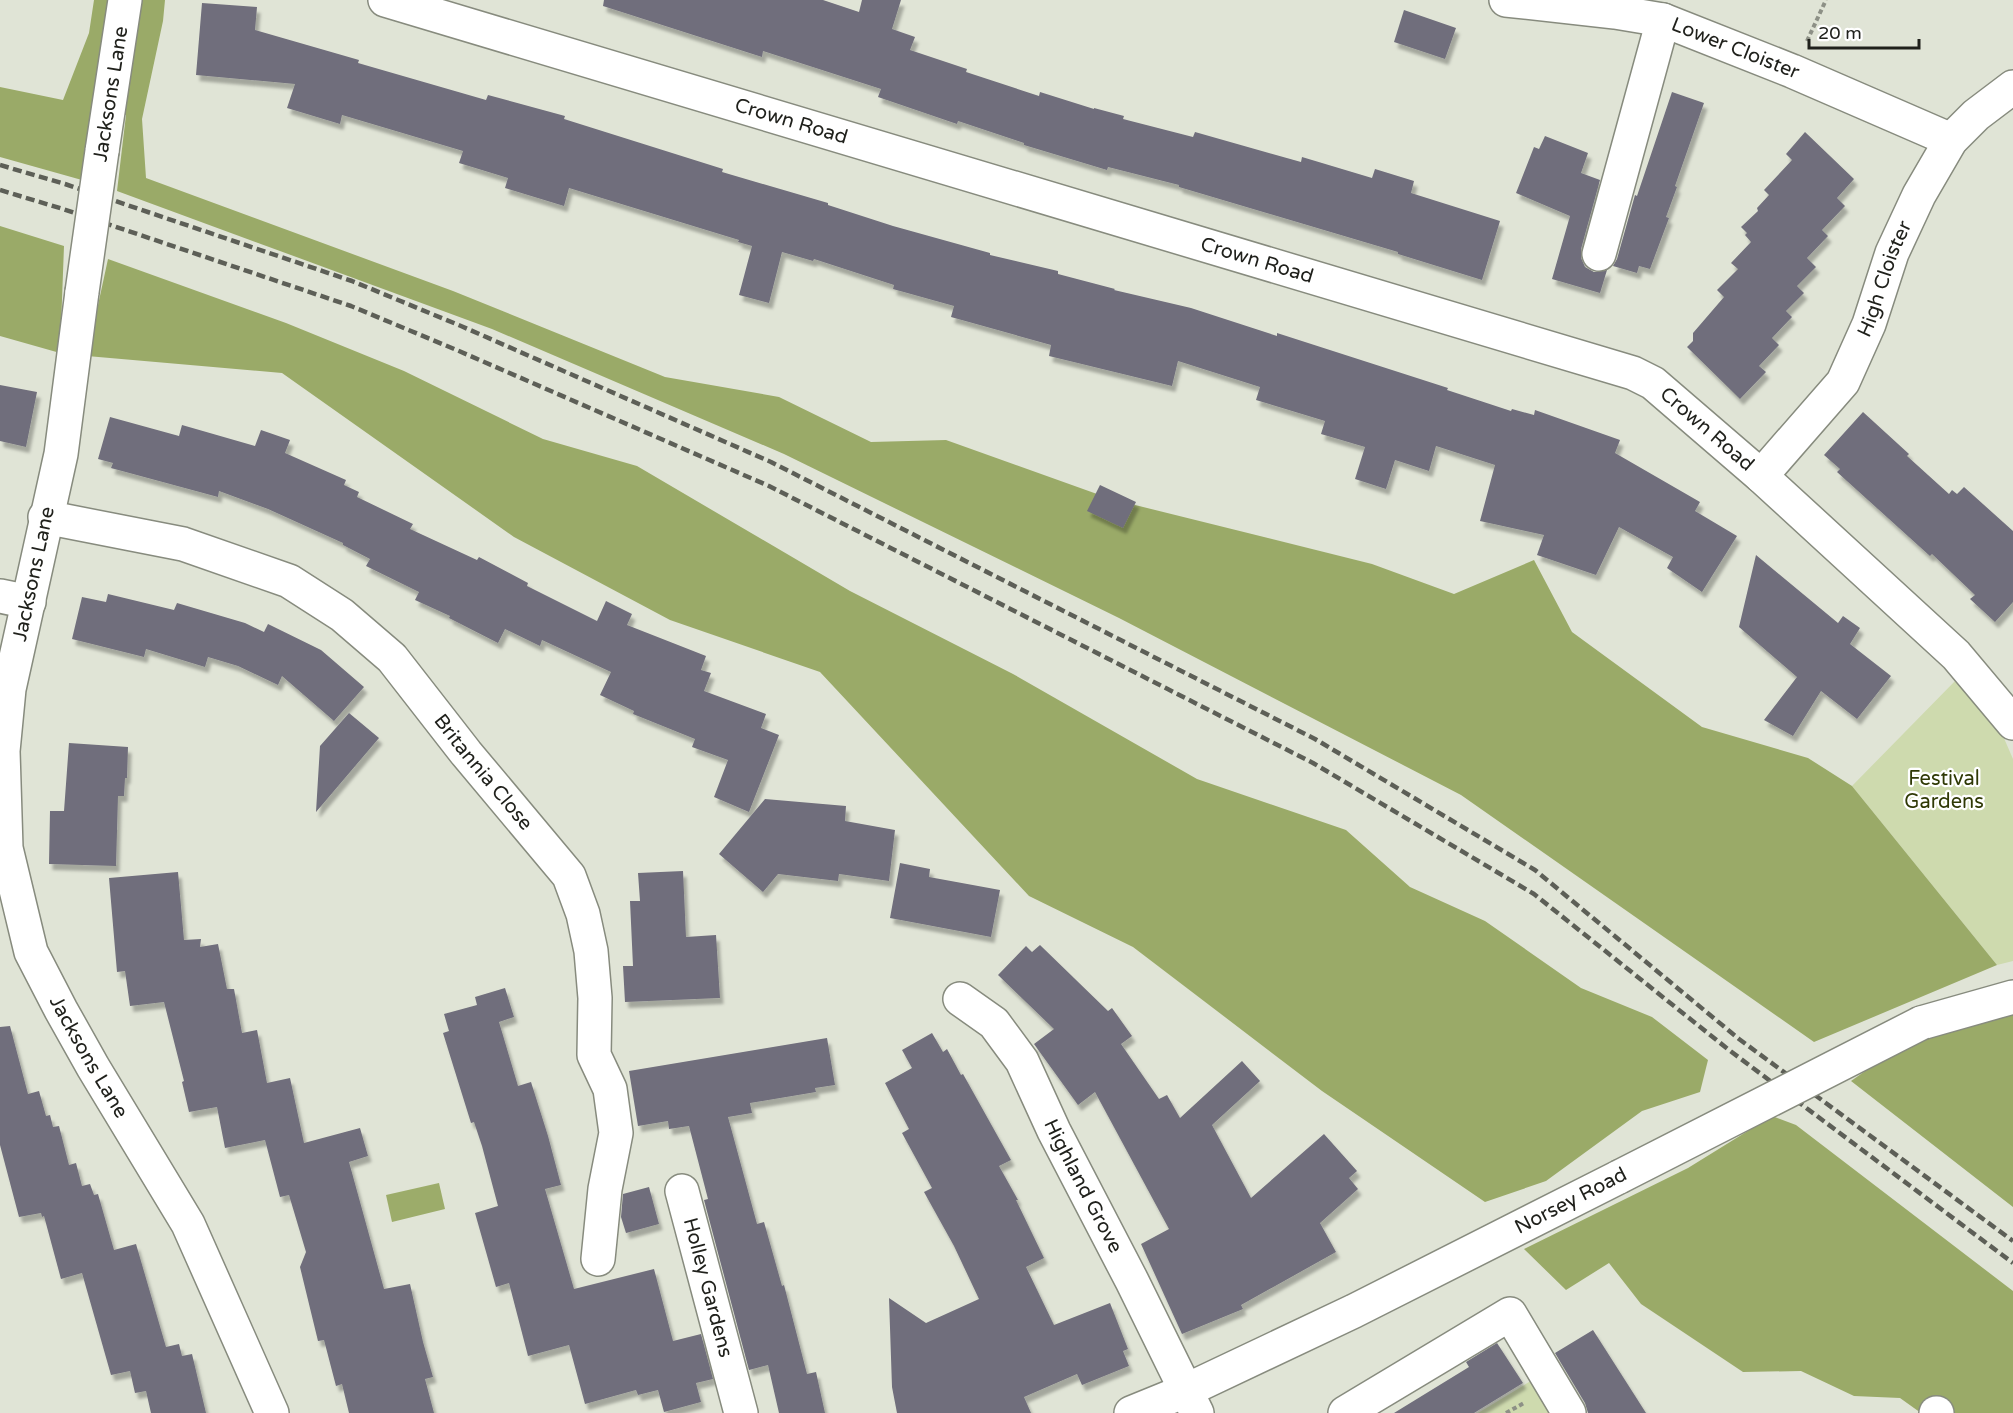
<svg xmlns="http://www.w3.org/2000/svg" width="2013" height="1413" viewBox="0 0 2013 1413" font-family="'Varela Round',sans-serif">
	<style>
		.green { fill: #cedaae }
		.forest { fill: #9aaa68 }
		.water { fill: #9cac6a }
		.building { fill: #706e7b; filter: url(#shadow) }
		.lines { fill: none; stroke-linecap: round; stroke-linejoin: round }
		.minor-casing { stroke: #878b7e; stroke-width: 36 }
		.path { stroke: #8d9086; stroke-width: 4; stroke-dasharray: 4.5 3; stroke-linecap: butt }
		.minor { stroke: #fff; stroke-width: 33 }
		.rail { stroke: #5d5f57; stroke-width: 4.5; stroke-dasharray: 9 4.5; stroke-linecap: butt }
		.minor-bridge-casing { stroke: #878b7e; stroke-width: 36; stroke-linecap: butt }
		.minor-bridge { stroke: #fff; stroke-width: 33 }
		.labels { text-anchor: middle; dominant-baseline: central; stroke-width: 4.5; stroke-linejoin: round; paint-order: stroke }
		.street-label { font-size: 20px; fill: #20211c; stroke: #fff }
		.park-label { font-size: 20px; fill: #2f3905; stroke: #fff }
	</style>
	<defs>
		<filter id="shadow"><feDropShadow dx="3.5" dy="6" stdDeviation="1.5" flood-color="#0004"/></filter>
	</defs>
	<rect width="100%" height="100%" fill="#e0e4d6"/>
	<path class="green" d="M 1956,680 L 2000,729 L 2013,759 L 2013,961 L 1997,965 L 1852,786 Z
		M 1544,1373 L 1569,1413 L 1478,1413 Z"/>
	<path class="forest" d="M 94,0 L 165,0 L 163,21 L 142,119 L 146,178 L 453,291 L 665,377 L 779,397 L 871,442 L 946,440 L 1111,499 L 1372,564 L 1454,594 L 1534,560 L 1572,632 L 1702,727 L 1808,758 L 1852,786 L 1997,965 L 1814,1042 L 1461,795 L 1119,618 L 784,454 L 492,329 L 117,191 L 126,115 L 101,109 L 89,182 L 0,157 L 0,87 L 63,100 L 89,33 Z
		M 0,226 L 64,246 L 60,353 L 0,336 Z
		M 108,259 L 286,323 L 404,371 L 543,439 L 637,466 L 850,591 L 1013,674 L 1197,779 L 1346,830 L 1410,887 L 1485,921 L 1581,988 L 1652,1017 L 1708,1060 L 1700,1092 L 1642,1111 L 1546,1181 L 1485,1202 L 1322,1091 L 1133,947 L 1029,896 L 820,672 L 670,620 L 514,537 L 282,373 L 87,356 Z
		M 2013,1001 L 2013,1207 L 1851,1081 L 1942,1017 Z
		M 1772,1116 L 1796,1125 L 2013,1291 L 2013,1413 L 1921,1413 L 1900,1398 L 1854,1396 L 1801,1371 L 1743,1372 L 1641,1304 L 1609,1263 L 1566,1290 L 1524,1249 L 1688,1168 Z"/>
	<path class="water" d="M 439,1183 L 445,1209 L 392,1222 L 386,1195 Z"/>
	<path class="building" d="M 604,0 L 823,0 L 859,12 L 862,0 L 901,0 L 892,29 L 915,37 L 910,50 L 967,69 L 966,72 L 1039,96 L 1040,92 L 1094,109 L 1094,108 L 1124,116 L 1123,119 L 1193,137 L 1195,132 L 1301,162 L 1302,157 L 1372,178 L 1375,169 L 1414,181 L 1411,193 L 1500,221 L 1482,280 L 1398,254 L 1398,252 L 1179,187 L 1179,185 L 1108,167 L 1107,170 L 1024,145 L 1024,143 L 958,121 L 957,124 L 878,97 L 881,89 L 763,51 L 762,57 L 603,6 Z
		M 202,3 L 257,7 L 255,30 L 359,60 L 358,63 L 486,100 L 488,95 L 565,116 L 564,119 L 723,169 L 722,172 L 828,203 L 828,205 L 893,226 L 990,253 L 990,255 L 1058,271 L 1058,274 L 1115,289 L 1114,290 L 1191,308 L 1277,336 L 1277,333 L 1448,388 L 1447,390 L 1511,411 L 1512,409 L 1534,415 L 1535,410 L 1620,440 L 1615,453 L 1700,502 L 1695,511 L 1737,536 L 1702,592 L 1667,568 L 1673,557 L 1619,527 L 1596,575 L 1537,555 L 1544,535 L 1480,521 L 1495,465 L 1436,446 L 1429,471 L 1395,460 L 1386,489 L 1355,479 L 1365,447 L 1321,434 L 1325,421 L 1256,400 L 1260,387 L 1178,361 L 1172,386 L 1049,356 L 1051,345 L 951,317 L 954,306 L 893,289 L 894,285 L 814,259 L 813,261 L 782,252 L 769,303 L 739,295 L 752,246 L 738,242 L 739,240 L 569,188 L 564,206 L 505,188 L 508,178 L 459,163 L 463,151 L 342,115 L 340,124 L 287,108 L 295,84 L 196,75 Z
		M 1404,10 L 1456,28 L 1445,59 L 1394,42 Z
		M 1672,92 L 1704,103 L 1675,186 L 1677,187 L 1666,217 L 1669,218 L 1650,269 L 1639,266 L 1637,273 L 1613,266 L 1617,259 L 1635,195 L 1637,196 Z
		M 1805,132 L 1854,179 L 1837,198 L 1845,206 L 1822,230 L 1828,236 L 1807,258 L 1816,267 L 1797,286 L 1804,293 L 1786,311 L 1792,317 L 1772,338 L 1779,345 L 1759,366 L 1766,372 L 1740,399 L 1687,347 L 1693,341 L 1693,333 L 1724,297 L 1717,290 L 1738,269 L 1731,263 L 1751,242 L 1745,235 L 1747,233 L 1741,227 L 1758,211 L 1757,208 L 1769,195 L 1764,190 L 1792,160 L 1786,154 Z
		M 1545,136 L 1588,153 L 1581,173 L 1600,180 L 1581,249 L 1581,258 L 1585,267 L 1594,272 L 1607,270 L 1600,293 L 1552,279 L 1570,216 L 1516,193 L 1534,147 L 1539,149 Z
		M 0,385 L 37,392 L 26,447 L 0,441 Z
		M 1863,412 L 1909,454 L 1907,456 L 1949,494 L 1952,490 L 1957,494 L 1964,487 L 2013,531 L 2013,602 L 1995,622 L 1970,599 L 1975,595 L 1932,554 L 1930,556 L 1837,472 L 1840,469 L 1824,455 Z
		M 110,417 L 179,436 L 182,425 L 255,446 L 261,430 L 290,440 L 285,453 L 346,480 L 344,485 L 359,492 L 357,497 L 413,524 L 410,529 L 477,560 L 479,557 L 528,583 L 527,586 L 597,621 L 606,601 L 632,614 L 627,625 L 706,656 L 701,670 L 711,673 L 704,691 L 766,714 L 761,728 L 779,735 L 749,812 L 714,797 L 728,760 L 692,747 L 695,739 L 633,714 L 634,711 L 600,695 L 611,672 L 542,640 L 540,646 L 505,629 L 498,643 L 449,618 L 450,616 L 415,600 L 419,592 L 366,566 L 370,559 L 343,545 L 343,543 L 268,509 L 219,491 L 218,497 L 111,468 L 113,463 L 98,459 Z
		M 1100,485 L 1136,502 L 1123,528 L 1087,511 Z
		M 1756,555 L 1838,623 L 1843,616 L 1860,628 L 1850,644 L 1891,676 L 1857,719 L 1821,691 L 1793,736 L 1764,720 L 1797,677 L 1739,627 Z
		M 108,594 L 174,610 L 177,603 L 245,623 L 264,632 L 268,624 L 321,650 L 364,687 L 334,721 L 282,676 L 278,685 L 238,666 L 208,657 L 205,667 L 146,649 L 144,657 L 72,639 L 82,597 L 106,602 Z
		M 349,713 L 379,738 L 316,812 L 320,746 Z
		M 69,743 L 128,747 L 127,778 L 125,778 L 124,796 L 118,796 L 116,866 L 49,864 L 50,811 L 64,811 Z
		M 765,799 L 846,806 L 845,821 L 895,830 L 889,881 L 839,874 L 838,881 L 778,874 L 763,892 L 719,854 Z
		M 900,863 L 930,869 L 929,877 L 1000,890 L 991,937 L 890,918 Z
		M 683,871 L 686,937 L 716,935 L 720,998 L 625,1002 L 623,966 L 633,966 L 630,901 L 640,901 L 638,873 Z
		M 178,872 L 184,940 L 201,939 L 200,947 L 218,944 L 227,989 L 234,989 L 242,1033 L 257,1030 L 267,1083 L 290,1078 L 304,1143 L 360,1128 L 368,1156 L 349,1162 L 384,1289 L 410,1284 L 423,1342 L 433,1377 L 425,1379 L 434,1413 L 349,1413 L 342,1384 L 336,1386 L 324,1340 L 318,1341 L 300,1267 L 306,1252 L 289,1195 L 280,1197 L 265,1140 L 225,1148 L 217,1107 L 189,1112 L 182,1082 L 184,1081 L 164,1002 L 130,1006 L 125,971 L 117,972 L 109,878 Z
		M 1040,945 L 1108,1011 L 1112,1008 L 1132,1036 L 1121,1044 L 1159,1099 L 1167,1095 L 1180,1118 L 1242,1061 L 1260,1081 L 1212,1125 L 1251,1198 L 1324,1134 L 1357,1171 L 1349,1178 L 1358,1189 L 1320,1223 L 1336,1252 L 1241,1305 L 1243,1309 L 1182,1334 L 1141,1244 L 1169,1229 L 1095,1092 L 1078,1105 L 1034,1044 L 1054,1029 L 998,975 L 1026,946 L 1032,952 Z
		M 505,988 L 514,1017 L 499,1022 L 518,1086 L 531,1082 L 548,1136 L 561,1185 L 545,1189 L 574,1289 L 654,1269 L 673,1341 L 701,1334 L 713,1379 L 696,1383 L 701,1402 L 664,1412 L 658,1390 L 638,1395 L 636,1390 L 585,1404 L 569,1345 L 528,1356 L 509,1283 L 496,1287 L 475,1213 L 498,1206 L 482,1146 L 474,1122 L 471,1123 L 443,1033 L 449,1031 L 444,1014 L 477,1005 L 475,997 Z
		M 10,1026 L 28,1094 L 39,1091 L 46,1116 L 50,1115 L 53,1127 L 59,1126 L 69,1165 L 76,1163 L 82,1186 L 90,1184 L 94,1195 L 98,1194 L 114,1250 L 136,1244 L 166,1347 L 179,1344 L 182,1356 L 192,1354 L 206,1413 L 151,1413 L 146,1391 L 135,1393 L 130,1371 L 111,1375 L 82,1273 L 61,1279 L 44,1216 L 42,1217 L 41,1213 L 19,1217 L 0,1145 L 0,1027 Z
		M 932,1033 L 943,1052 L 947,1049 L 961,1075 L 963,1074 L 1011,1160 L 999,1166 L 1018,1200 L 1016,1200 L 1044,1258 L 1026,1267 L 1054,1325 L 1110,1303 L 1128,1349 L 1123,1351 L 1129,1366 L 1082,1385 L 1077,1374 L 1024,1397 L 1031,1413 L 897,1413 L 892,1387 L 889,1298 L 926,1323 L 979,1299 L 954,1246 L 924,1192 L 932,1188 L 902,1133 L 909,1129 L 885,1083 L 912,1068 L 902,1050 Z
		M 827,1038 L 835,1085 L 815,1088 L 816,1092 L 750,1103 L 752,1113 L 728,1117 L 757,1224 L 764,1222 L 782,1286 L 784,1285 L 807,1374 L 816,1372 L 825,1413 L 779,1413 L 768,1365 L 749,1370 L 704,1200 L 708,1199 L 689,1126 L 669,1129 L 668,1121 L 638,1126 L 629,1071 Z
		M 649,1187 L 659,1224 L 626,1233 L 621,1217 L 623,1194 Z
		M 1593,1330 L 1646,1413 L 1588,1413 L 1585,1403 L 1555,1353 Z
		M 1497,1343 L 1523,1383 L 1474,1413 L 1394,1413 L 1469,1367 L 1466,1362 Z"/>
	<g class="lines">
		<g class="minor-casing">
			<g id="minor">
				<path id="s1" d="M 385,0 L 1633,373 L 1653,383 L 1761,476 L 1956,655 L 2013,723"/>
				<path id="s2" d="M 1506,0 L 1615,12 L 1663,20 L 1792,71 L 1951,140"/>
				<path d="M 102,151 L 125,0"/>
				<path d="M 1599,254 L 1663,20"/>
				<path id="s3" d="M 82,292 L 61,454 L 9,689 L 3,751 L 6,848 L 31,952 L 61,1010 L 93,1067 L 188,1224 L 272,1413"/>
				<path id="s4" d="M 1761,476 L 1843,382 L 1869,324 L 1892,253 L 1919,195 L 1951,140 L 1976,115 L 2013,87"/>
				<path id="s5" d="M 45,517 L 183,544 L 289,581 L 342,615 L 392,658 L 466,753 L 569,876 L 583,914 L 591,951 L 595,998 L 594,1055 L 610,1089 L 616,1133 L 605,1189 L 598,1259"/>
				<path d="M 0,596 L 29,602"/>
				<path id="s6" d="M 960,999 L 994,1023 L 1022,1061 L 1054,1131 L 1132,1281 L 1197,1413"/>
				<path d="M 1921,1023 L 2013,997"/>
				<path id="s7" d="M 682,1191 L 741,1413"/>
				<path d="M 1131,1413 L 1185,1391 L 1354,1311 L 1619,1177"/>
				<path d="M 1345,1413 L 1510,1314 L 1569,1413"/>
				<path d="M 1936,1413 L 1937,1413"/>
			</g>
		</g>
		<path class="path" d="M 1807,41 L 1826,0
			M 1506,1413 L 1524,1403"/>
		<use href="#minor" class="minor"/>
		<path class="rail" d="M 0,165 L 65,184 L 352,281 L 461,326 L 771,462 L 1315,739 L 1535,870 L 1739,1039 L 2013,1241
			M 0,190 L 63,209 L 351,306 L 459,351 L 769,486 L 1313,763 L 1534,894 L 1729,1050 L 2013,1263"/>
		<g class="minor-bridge-casing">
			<path id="minor-bridge" d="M 82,292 L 102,151
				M 1619,1177 L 1921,1023"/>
		</g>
		<use href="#minor-bridge" class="minor-bridge"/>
	</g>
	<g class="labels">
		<g class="street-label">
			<text stroke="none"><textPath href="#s2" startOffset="236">Lower Cloister</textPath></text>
			<text transform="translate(111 94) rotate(-81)">Jacksons Lane</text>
			<text stroke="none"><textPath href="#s1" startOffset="424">Crown Road</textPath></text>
			<text stroke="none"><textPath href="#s1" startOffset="910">Crown Road</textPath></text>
			<text stroke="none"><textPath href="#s4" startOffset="236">High Cloister</textPath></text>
			<text stroke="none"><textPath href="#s1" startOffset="1396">Crown Road</textPath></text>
			<text transform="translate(34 574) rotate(-78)">Jacksons Lane</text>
			<text stroke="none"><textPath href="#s5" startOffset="528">Britannia Close</textPath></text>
			<text stroke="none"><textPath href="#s3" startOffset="790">Jacksons Lane</textPath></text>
			<text stroke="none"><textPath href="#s6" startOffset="228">Highland Grove</textPath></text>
			<text transform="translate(1571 1201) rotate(-27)">Norsey Road</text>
			<text stroke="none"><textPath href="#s7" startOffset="100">Holley Gardens</textPath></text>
		</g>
		<g class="park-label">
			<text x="1944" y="779">Festival<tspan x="1944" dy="23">Gardens</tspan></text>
		</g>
	</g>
	<path d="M1809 39v9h110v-9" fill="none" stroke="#20211c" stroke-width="3"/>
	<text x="1818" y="39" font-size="18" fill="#20211c" stroke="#ffffff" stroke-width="4.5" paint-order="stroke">20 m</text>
</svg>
